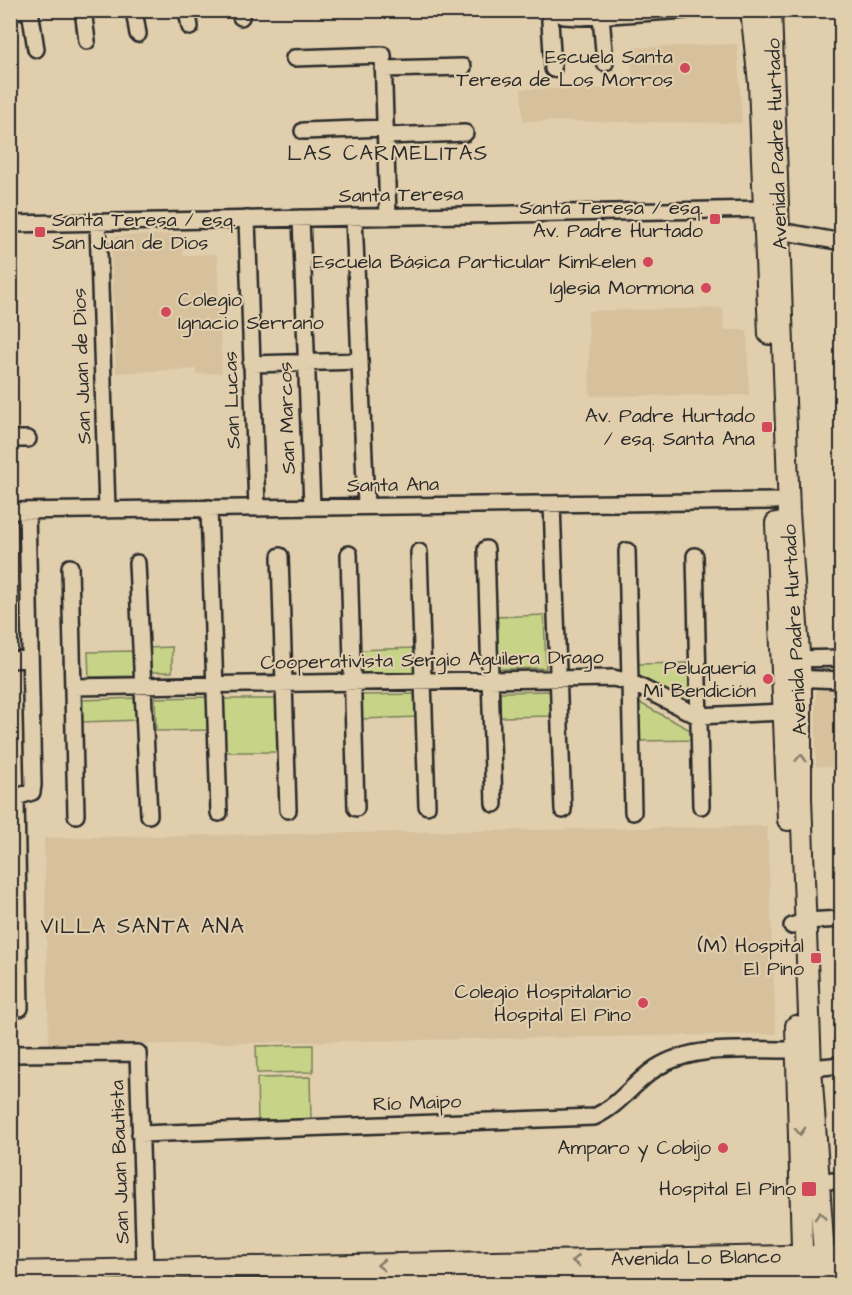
<svg xmlns="http://www.w3.org/2000/svg" width="852" height="1295" viewBox="0 0 852 1295" font-family="'Architects Daughter',sans-serif">
	<style>
		.built { fill: #d6c19c }
		.green { fill: #c7d488; stroke: #79805a; stroke-width: 1.5 }
		.lines { fill: none; stroke-linecap: round; stroke-linejoin: round }
		.minor-casing { stroke: #2b2b2b; stroke-width: 20 }
		.major-casing { stroke: #2b2b2b; stroke-width: 24 }
		.minor { stroke: #e1ceac; stroke-width: 15 }
		.major { stroke: #e1ceac; stroke-width: 20 }
		.oneway { stroke: #867c6c }
		.poi-dot { fill: #d1495b; stroke: #e1ceac; stroke-width: 2 }
		.labels { text-anchor: middle; dominant-baseline: central; stroke-width: 4.5; stroke-linejoin: round; paint-order: stroke }
		.poi-label { font-size: 20px; fill: #2b2b2b; stroke: #e1ceac; text-anchor: end }
		.street-label { font-size: 20px; fill: #2b2b2b; stroke: #e1ceac }
		.neighbourhood-label { font-size: 21px; letter-spacing: 1.5px; fill: #2b2b2b; stroke: #e1ceac }
	</style>
	<rect width="100%" height="100%" fill="#e1ceac"/>
	<filter id="ink" filterUnits="userSpaceOnUse"><feTurbulence type="fractalNoise" baseFrequency=".0167" numOctaves="2"/><feDisplacementMap in="SourceGraphic" scale="12" xChannelSelector="R" yChannelSelector="G"/><feConvolveMatrix kernelMatrix="1 2 1 2 8 2 1 2 1" color-interpolation-filters="sRGB"/></filter>
	<g filter="url(#ink)">
		<path class="built" d="M 737,44 L 742,123 L 523,121 L 521,89 L 634,88 L 629,48 Z
			M 182,234 L 183,255 L 217,254 L 222,373 L 196,374 L 196,369 L 116,373 L 111,236 Z
			M 723,308 L 724,330 L 747,330 L 749,395 L 590,396 L 588,311 Z
			M 816,688 L 841,688 L 841,768 L 816,766 Z
			M 767,826 L 776,1034 L 49,1046 L 44,838 Z"/>
		<path class="green" d="M 544,615 L 546,668 L 498,669 L 496,617 Z
			M 172,647 L 172,672 L 147,672 L 147,648 Z
			M 415,648 L 415,673 L 359,674 L 358,650 Z
			M 133,651 L 134,676 L 89,677 L 88,652 Z
			M 691,663 L 693,705 L 638,675 L 638,664 Z
			M 554,691 L 554,716 L 500,717 L 500,692 Z
			M 419,694 L 419,717 L 360,719 L 359,695 Z
			M 209,697 L 210,730 L 156,731 L 155,698 Z
			M 139,698 L 140,720 L 82,722 L 81,700 Z
			M 221,699 L 277,699 L 278,752 L 223,752 Z
			M 638,702 L 692,731 L 695,740 L 640,741 Z
			M 313,1045 L 313,1072 L 257,1073 L 256,1046 Z
			M 310,1077 L 311,1119 L 258,1120 L 257,1078 Z"/>
		<g class="lines">
			<g class="minor-casing">
				<path id="minor" d="M 30,10 L 36,49
					M 83,10 L 87,41
					M 134,10 L 138,34
					M 187,10 L 190,27
					M 241,10 L 241,17
					M 551,10 L 564,16 L 580,17 L 686,10
					M 552,11 L 550,21 L 553,69
					M 10,12 L 23,10
					M 601,16 L 605,63
					M 294,58 L 383,55 L 388,217
					M 383,69 L 463,67
					M 303,131 L 385,128
					M 386,136 L 465,133
					M 354,217 L 366,506
					M 301,218 L 312,507
					M 247,219 L 257,508
					M 98,222 L 107,510
					M 10,224 L 764,209 L 780,231 L 842,242
					M 251,364 L 360,361
					M 10,439 L 28,439
					M 552,504 L 563,810
					M 209,508 L 219,813
					M 10,511 L 776,501
					M 486,549 L 494,804
					M 627,551 L 633,812
					M 419,552 L 427,806
					M 349,554 L 356,808
					M 280,556 L 288,810
					M 695,556 L 701,806
					M 137,563 L 149,815
					M 70,567 L 76,815
					M 791,659 L 842,658
					M 10,660 L 29,659
					M 791,678 L 842,680
					M 73,687 L 613,678 L 630,682 L 698,716 L 784,712
					M 10,799 L 32,792 L 33,785 L 27,511
					M 792,926 L 805,921 L 842,919
					M 10,1008 L 20,1008 L 16,799
					M 10,1054 L 138,1053 L 145,1270
					M 811,1068 L 842,1065
					M 140,1134 L 594,1117 C 619,1106 633,1083 656,1068 C 695,1043 752,1051 797,1050
					M 817,1178 L 842,1183"/>
			</g>
			<g class="major-casing">
				<path id="major" d="M 751,10 L 759,83 L 769,334
					M 771,10 L 789,512 L 801,681 L 801,798 L 811,1068 L 826,1284
					M 776,523 L 788,820
					M 796,1026 L 803,1284
					M 10,1272 L 789,1256 L 824,1256 L 842,1259
					M 302,1284 L 796,1272 L 842,1277"/>
			</g>
			<use href="#minor" class="minor"/>
			<use href="#major" class="major"/>
		</g>
		<defs><path id="oneway-chevron" d="M-2-3.5L2.5 0L-2 3.5" fill="none" stroke-width="1.6" stroke-linecap="round" stroke-linejoin="round" transform="scale(1.5)"/></defs>
		<g class="oneway">
			<use href="#oneway-chevron" transform="translate(801 758) rotate(-88)"/>
			<use href="#oneway-chevron" transform="translate(800 1131) rotate(88)"/>
			<use href="#oneway-chevron" transform="translate(820 1216) rotate(-94)"/>
			<use href="#oneway-chevron" transform="translate(576 1261) rotate(179)"/>
			<use href="#oneway-chevron" transform="translate(381 1265) rotate(179)"/>
		</g>
	</g>
	<g class="poi-dot">
		<circle cx="685" cy="68" r="6"/>
		<rect x="709" y="213" width="12" height="12" rx="3"/>
		<rect x="34" y="226" width="12" height="12" rx="3"/>
		<circle cx="648" cy="262" r="6"/>
		<circle cx="706" cy="288" r="6"/>
		<circle cx="166" cy="312" r="6"/>
		<rect x="761" y="421" width="12" height="12" rx="3"/>
		<circle cx="768" cy="679" r="6"/>
		<rect x="810" y="952" width="12" height="12" rx="3"/>
		<circle cx="643" cy="1003" r="6"/>
		<circle cx="723" cy="1148" r="6"/>
		<rect x="801" y="1181" width="16" height="16" rx="3"/>
	</g>
	<g class="labels">
		<g class="poi-label">
			<text x="673" y="57">Escuela Santa<tspan x="673" dy="23">Teresa de Los Morros</tspan></text>
			<text x="703" y="208">Santa Teresa / esq.<tspan x="703" dy="23">Av. Padre Hurtado</tspan></text>
			<text x="52" y="220" text-anchor="start">Santa Teresa / esq.<tspan x="52" dy="23">San Juan de Dios</tspan></text>
			<text x="636" y="262">Escuela Básica Particular Kimkelen</text>
			<text x="694" y="288">Iglesia Mormona</text>
			<text x="178" y="300" text-anchor="start">Colegio<tspan x="178" dy="23">Ignacio Serrano</tspan></text>
			<text x="755" y="416">Av. Padre Hurtado<tspan x="755" dy="23">/ esq. Santa Ana</tspan></text>
			<text x="756" y="668">Peluquería<tspan x="756" dy="23">Mi Bendición</tspan></text>
			<text x="804" y="946">(M) Hospital<tspan x="804" dy="23">El Pino</tspan></text>
			<text x="631" y="992">Colegio Hospitalario<tspan x="631" dy="23">Hospital El Pino</tspan></text>
			<text x="711" y="1148">Amparo y Cobijo</text>
			<text x="796" y="1189">Hospital El Pino</text>
		</g>
		<g class="street-label">
			<text transform="translate(777 144) rotate(-92)">Avenida Padre Hurtado</text>
			<text transform="translate(401 195) rotate(-1)">Santa Teresa</text>
			<text transform="translate(82 366) rotate(-92)">San Juan de Dios</text>
			<text transform="translate(232 400) rotate(-92)">San Lucas</text>
			<text transform="translate(287 418) rotate(-92)">San Marcos</text>
			<text transform="translate(393 485) rotate(-1)">Santa Ana</text>
			<text transform="translate(795 630) rotate(-93)">Avenida Padre Hurtado</text>
			<text transform="translate(432 660) rotate(-1)">Cooperativista Sergio Aguilera Drago</text>
			<text transform="translate(417 1103) rotate(-2)">Río Maipo</text>
			<text transform="translate(120 1162) rotate(-92)">San Juan Bautista</text>
			<text transform="translate(696 1258) rotate(-1)">Avenida Lo Blanco</text>
		</g>
		<g class="neighbourhood-label">
			<text x="388" y="153">LAS CARMELITAS</text>
			<text x="143" y="926">VILLA SANTA ANA</text>
		</g>
	</g>
	<rect width="852" height="1295" fill="none" stroke="#e1ceac" stroke-width="36"/>
	<rect x="18" y="18" width="816" height="1259" fill="none" stroke="#2b2b2b" stroke-width="2" filter="url(#ink)"/>
</svg>
